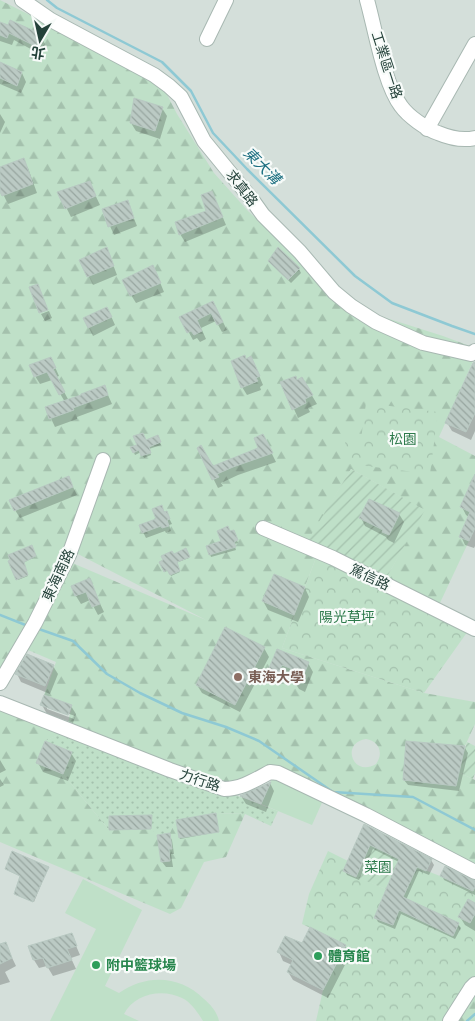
<svg xmlns="http://www.w3.org/2000/svg" width="475" height="1021" viewBox="0 0 475 1021" font-family="'Work Sans','Noto Sans TC',sans-serif">
	<style>
		.built { fill: #d4dfda }
		.grass { fill: url(#grass-dots) }
		.forest { fill: url(#forest-firs); fill-rule: evenodd }
		.park { fill: url(#park-crowns) }
		.garden { fill: url(#garden-furrows) }
		.pitch { fill: #bfe0c8 }
		.shadow { fill: #0003; fill-rule: evenodd }
		.lines { fill: none; stroke-linecap: round; stroke-linejoin: round }
		.stream { stroke: #8ec9d4; stroke-width: 2.5 }
		.building { fill: url(#building-back-hatch); stroke: #b8c9c2 }
		.minor-casing { stroke: #a8b8b2; stroke-width: 16 }
		.minor { stroke: #fff; stroke-width: 14 }
		.education-dot { fill: #8d6e63; stroke: #f7fbf9; stroke-width: 2 }
		.leisure-dot { fill: #2e9e5b; stroke: #f7fbf9; stroke-width: 2 }
		.labels { text-anchor: middle; dominant-baseline: central; stroke-width: 4.5; stroke-linejoin: round; paint-order: stroke }
		.street-label { font-size: 14px; fill: #24423a; stroke: #f7fbf9 }
		.park-label { font-size: 14px; fill: #2d7a4b; stroke: #f7fbf9 }
		.education-label { font-size: 14px; font-weight: bold; fill: #785e54; stroke: #f7fbf9; text-anchor: start }
		.leisure-label { font-size: 14px; font-weight: bold; fill: #27864d; stroke: #f7fbf9; text-anchor: start }
		.water-label { font-size: 15px; font-style: italic; fill: #1c6f80; stroke: #f7fbf9 }
	</style>
	<defs>
		<pattern id="grass-dots" width="8" height="8" patternUnits="userSpaceOnUse" patternTransform="scale(1.25)"><rect width="8" height="8" fill="#bfe0c8"/><path d="M2 2h.1M6 6h.1" fill="none" stroke="#a4c1ad" stroke-width="1.8" stroke-linecap="round"/></pattern>
		<pattern id="forest-firs" width="22" height="20" patternUnits="userSpaceOnUse" patternTransform="scale(1.25)"><rect width="22" height="20" fill="#bfe0c8"/><path d="M5 1l3.5 6h-7zM16 11l3.5 6h-7z" fill="#a4c1ad"/></pattern>
		<pattern id="park-crowns" width="20" height="18" patternUnits="userSpaceOnUse" patternTransform="scale(1.25)"><rect width="20" height="18" fill="#bfe0c8"/><path d="M2 6a3 3 0 1 1 6 0M12 15a3 3 0 1 1 6 0" fill="none" stroke="#a4c1ad"/></pattern>
		<pattern id="garden-furrows" width="10" height="10" patternUnits="userSpaceOnUse" patternTransform="scale(1.25)"><rect width="10" height="10" fill="#bfe0c8"/><path d="M-1 1l2-2M0 10L10 0M9 11l2-2" fill="none" stroke="#a4c1ad"/></pattern>
		<pattern id="building-back-hatch" width="6" height="6" patternUnits="userSpaceOnUse" patternTransform="scale(1.25)"><rect width="6" height="6" fill="#bbcac4"/><path d="M-1 5l2 2M0 0l6 6M5-1l2 2" fill="none" stroke="#98a6a0"/></pattern>
	</defs>
	<rect width="100%" height="100%" fill="#e6efeb"/>
	<path class="built" d="M 0,0 L 475,0 L 475,1021 L 0,1021 Z"/>
	<path class="grass" d="M 66,731 L 278,811 L 271,826 L 245,814 L 216,813 L 176,820 L 170,833 L 157,835 L 109,830 L 63,774 L 72,752 L 45,741 Z"/>
	<path class="forest" d="M 0,0 L 125,63 L 162,85 L 177,114 L 214,173 L 248,211 L 278,239 L 330,295 L 380,316 L 443,336 L 475,348 L 475,357 L 439,437 L 475,456 L 475,474 L 460,507 L 470,512 L 460,536 L 469,541 L 439,605 L 475,622 L 475,636 L 384,582 L 424,510 L 351,469 L 309,540 L 320,547 L 282,648 L 424,693 L 475,702 L 475,724 L 465,746 L 406,741 L 403,780 L 456,786 L 458,772 L 475,780 L 475,873 L 342,803 L 271,773 L 239,783 L 218,787 L 67,731 L 45,741 L 37,763 L 44,766 L 50,752 L 62,757 L 57,771 L 63,774 L 109,830 L 151,829 L 157,835 L 170,833 L 176,820 L 216,813 L 245,814 L 226,857 L 204,862 L 181,908 L 170,914 L 0,842 L 0,703 L 25,711 L 66,731 L 72,705 L 44,695 L 56,662 L 21,647 L 0,683 ZM 97,480 L 74,552 L 206,620 L 70,562 L 41,612 L 69,555 ZM 366,739 C 379,741 384,753 376,764 C 353,778 340,743 366,739 Z
		M 475,990 L 475,1021 L 452,1021 Z"/>
	<path class="park" d="M 366,403 L 438,412 L 430,474 L 342,463 L 346,438 L 361,439 Z
		M 320,547 L 468,631 L 424,693 L 282,648 Z
		M 328,851 L 348,861 L 343,871 L 386,889 L 374,918 L 392,925 L 399,910 L 453,935 L 459,923 L 403,897 L 417,867 L 440,876 L 472,891 L 475,887 L 475,903 L 468,899 L 459,917 L 470,923 L 475,914 L 475,990 L 452,1021 L 316,1021 L 323,990 L 346,945 L 302,924 L 309,894 Z"/>
	<path class="garden" d="M 351,469 L 425,510 L 384,582 L 308,540 Z
		M 467,742 L 475,746 L 475,773 L 473,779 L 458,772 Z
		M 370,845 L 399,859 L 386,889 L 356,877 Z"/>
	<path class="pitch" d="M 274,774 L 325,796 L 312,825 L 261,804 Z
		M 83,879 L 142,910 L 105,986 L 119,993 C 146,974 180,975 204,999 C 211,1005 217,1012 219,1021 L 203,1021 C 198,1013 191,1002 182,998 C 162,988 134,994 124,1014 L 139,1021 L 50,1021 L 96,929 L 65,913 Z"/>
	<path class="shadow" d="M 0,23 L 40,35 L 45,44 L 40,54 L 14,40 L 12,45 L 0,41 Z
		M 0,64 L 22,73 L 26,82 L 21,93 L 0,84 Z
		M 162,108 L 167,116 L 160,139 L 136,131 L 131,123 Z
		M 0,114 L 5,122 L 0,133 Z
		M 23,160 L 28,168 L 37,193 L 8,204 L 0,188 L 0,169 Z
		M 89,182 L 100,205 L 71,217 L 59,193 Z
		M 127,201 L 137,226 L 114,235 L 110,226 Z
		M 216,201 L 226,225 L 185,242 L 180,234 L 207,211 Z
		M 107,249 L 117,275 L 93,285 L 81,261 Z
		M 269,261 L 299,269 L 301,273 L 291,283 Z
		M 157,275 L 164,292 L 136,303 L 131,295 Z
		M 213,302 L 227,330 L 222,332 L 216,321 L 201,328 L 206,339 L 200,342 L 197,338 L 193,340 L 181,318 Z
		M 49,311 L 52,318 L 45,321 L 41,314 Z
		M 111,316 L 115,325 L 93,336 L 84,318 Z
		M 51,358 L 59,376 L 56,377 L 69,401 L 104,386 L 112,404 L 77,417 L 77,419 L 55,427 L 46,408 L 65,402 L 52,380 L 40,384 L 35,376 Z
		M 246,360 L 255,366 L 263,385 L 260,387 L 261,390 L 247,395 L 242,387 Z
		M 475,362 L 475,431 L 471,440 L 452,431 L 447,423 Z
		M 302,379 L 317,404 L 308,408 L 310,412 L 298,418 L 282,382 L 297,381 Z
		M 157,437 L 161,445 L 149,449 L 151,455 L 144,458 L 141,452 L 135,455 L 132,448 Z
		M 267,444 L 276,462 L 238,475 L 221,483 L 223,486 L 218,488 L 198,448 L 213,468 L 260,448 Z
		M 68,477 L 77,495 L 20,518 L 15,510 Z
		M 475,477 L 475,546 L 474,548 L 465,545 L 461,536 L 469,517 L 466,515 L 462,507 Z
		M 161,507 L 169,518 L 172,524 L 169,525 L 171,531 L 166,533 L 165,531 L 146,538 L 143,532 L 157,520 Z
		M 399,514 L 404,522 L 394,543 L 388,540 L 386,537 L 365,526 L 361,518 Z
		M 230,532 L 234,534 L 238,543 L 234,544 L 236,550 L 211,557 L 210,554 Z
		M 31,547 L 35,557 L 23,563 L 28,576 L 18,580 L 9,562 Z
		M 186,550 L 189,558 L 176,563 L 180,572 L 171,576 L 169,570 L 165,572 L 161,562 Z
		M 274,575 L 305,588 L 309,597 L 298,622 L 268,610 L 263,601 Z
		M 89,580 L 104,612 L 98,615 L 90,600 L 81,604 L 76,596 Z
		M 264,648 L 269,657 L 240,712 L 202,693 L 197,685 Z
		M 278,651 L 308,663 L 313,672 L 305,692 L 299,689 L 294,681 L 296,676 L 286,672 L 282,684 L 274,681 L 269,673 Z
		M 53,666 L 58,674 L 50,694 L 21,682 L 17,674 Z
		M 42,705 L 71,706 L 76,714 L 73,723 L 47,714 ZM 47,706 L 75,716 L 74,719 L 47,709 Z
		M 407,742 L 465,748 L 468,753 L 459,791 L 408,785 L 404,780 Z
		M 71,753 L 76,761 L 68,781 L 43,772 L 38,763 Z
		M 0,760 L 6,770 L 0,773 Z
		M 0,779 L 4,785 L 0,787 Z
		M 270,783 L 274,791 L 266,812 L 246,804 L 241,796 Z
		M 215,815 L 218,832 L 180,839 L 177,821 Z
		M 152,817 L 151,829 L 110,830 Z
		M 365,826 L 431,860 L 434,865 L 429,875 L 419,871 L 406,900 L 458,924 L 461,928 L 455,939 L 401,914 L 395,929 L 378,922 L 376,918 L 399,862 L 373,849 L 359,880 L 347,875 L 345,871 Z
		M 169,835 L 172,840 L 174,854 L 171,854 L 173,867 L 166,867 L 162,862 Z
		M 48,868 L 34,902 L 16,895 L 21,876 L 7,869 Z
		M 442,875 L 475,881 L 475,895 L 444,880 Z
		M 475,904 L 475,931 L 465,925 L 460,917 Z
		M 71,934 L 80,955 L 71,958 L 76,969 L 53,976 L 47,966 L 39,968 L 34,960 Z
		M 5,943 L 16,966 L 5,972 L 10,982 L 0,985 L 0,945 Z
		M 302,945 L 345,946 L 350,955 L 328,998 L 293,980 L 288,972 L 292,965 L 283,961 L 279,952 Z"/>
	<g class="lines">
		<path class="stream" d="M 47,0 L 57,8 L 162,62 L 191,91 L 213,133 L 247,169 L 355,276 L 392,303 L 452,326 L 475,334
			M 0,615 L 28,626
			M 36,628 L 73,641 L 107,674 L 140,693 L 182,713 L 226,727 L 259,741 L 333,792 L 413,797 L 475,830
			M 467,1021 L 475,1014"/>
	</g>
	<path class="building" d="M 10,20 L 41,34 L 35,46 L 9,33 L 7,38 L 0,35 L 0,22 L 8,25 Z
		M 0,62 L 22,72 L 17,86 L 0,78 Z
		M 134,98 L 163,107 L 155,131 L 130,123 Z
		M 24,158 L 33,184 L 2,196 L 0,192 L 0,167 Z
		M 90,181 L 96,196 L 65,209 L 57,192 Z
		M 212,191 L 223,217 L 179,235 L 175,222 L 206,211 L 201,195 Z
		M 128,200 L 134,218 L 108,227 L 102,209 Z
		M 107,247 L 114,266 L 87,277 L 79,260 Z
		M 278,247 L 300,268 L 288,280 L 268,261 Z
		M 153,265 L 161,283 L 130,296 L 122,280 Z
		M 38,284 L 48,310 L 39,313 L 29,287 Z
		M 213,301 L 223,322 L 217,325 L 211,313 L 197,320 L 202,331 L 194,335 L 191,331 L 187,333 L 179,317 Z
		M 107,307 L 112,317 L 88,328 L 83,318 Z
		M 245,355 L 246,359 L 251,356 L 260,376 L 256,378 L 258,381 L 241,388 L 231,361 Z
		M 51,357 L 56,368 L 53,369 L 65,392 L 59,395 L 47,372 L 34,377 L 29,365 Z
		M 475,362 L 475,413 L 466,432 L 445,423 L 473,363 Z
		M 296,376 L 297,380 L 302,377 L 313,395 L 305,399 L 306,403 L 292,410 L 280,382 Z
		M 105,385 L 108,395 L 73,408 L 74,410 L 49,419 L 45,407 L 81,395 L 81,394 Z
		M 143,433 L 146,440 L 158,435 L 161,442 L 149,447 L 151,453 L 141,456 L 139,450 L 133,453 L 130,447 L 137,445 L 133,436 Z
		M 263,434 L 273,453 L 233,467 L 217,474 L 219,477 L 212,480 L 197,448 L 201,445 L 213,466 L 258,448 L 254,438 Z
		M 475,474 L 475,528 L 469,541 L 459,537 L 470,512 L 460,507 Z
		M 69,476 L 73,487 L 14,511 L 9,500 Z
		M 369,499 L 400,513 L 389,535 L 382,532 L 383,530 L 359,518 Z
		M 162,505 L 164,512 L 167,511 L 170,519 L 167,520 L 169,526 L 162,528 L 161,526 L 142,533 L 139,525 L 156,519 L 152,509 Z
		M 228,526 L 230,531 L 234,530 L 238,540 L 234,542 L 236,547 L 209,555 L 206,546 L 221,541 L 217,531 Z
		M 32,545 L 36,556 L 24,562 L 28,575 L 16,580 L 8,561 L 10,560 L 8,555 Z
		M 186,548 L 190,557 L 177,562 L 180,571 L 170,575 L 167,570 L 164,572 L 159,562 L 163,560 L 161,556 L 172,551 L 174,554 Z
		M 274,574 L 305,587 L 294,615 L 262,601 Z
		M 90,578 L 100,604 L 92,607 L 86,592 L 75,596 L 71,586 Z
		M 225,627 L 265,647 L 235,705 L 196,685 Z
		M 277,649 L 309,662 L 300,684 L 293,681 L 297,671 L 282,665 L 277,677 L 267,673 Z
		M 27,654 L 54,665 L 45,686 L 15,674 Z
		M 44,695 L 72,705 L 68,715 L 40,705 Z
		M 45,741 L 72,752 L 63,774 L 36,763 Z
		M 406,741 L 465,746 L 456,786 L 403,780 Z
		M 271,782 L 261,804 L 240,796 L 251,791 Z
		M 216,813 L 219,832 L 179,838 L 176,820 Z
		M 152,815 L 151,829 L 109,830 L 109,816 Z
		M 364,824 L 432,859 L 426,871 L 417,867 L 403,897 L 459,923 L 453,936 L 399,910 L 393,925 L 374,918 L 399,859 L 370,845 L 356,877 L 343,871 Z
		M 170,833 L 172,849 L 169,849 L 170,861 L 161,862 L 157,835 Z
		M 12,851 L 49,867 L 33,902 L 14,894 L 20,876 L 5,869 Z
		M 445,866 L 475,881 L 475,887 L 473,891 L 440,876 Z
		M 468,899 L 475,903 L 475,914 L 470,923 L 458,917 Z
		M 310,927 L 346,945 L 323,990 L 287,972 L 293,960 L 277,952 L 285,936 L 302,943 Z
		M 72,933 L 77,946 L 67,949 L 72,960 L 47,968 L 43,958 L 33,960 L 28,946 Z
		M 6,942 L 12,958 L 0,964 L 0,944 Z"/>
	<g class="lines">
		<g class="minor-casing">
			<path id="minor" d="M 22,0 L 51,20 L 154,75 L 169,86 L 181,97 L 204,141 L 253,201 L 263,215 L 300,252 L 334,292 L 351,306 L 376,322 L 423,343 L 471,354 L 475,351
				M 367,0 C 375,28 384,84 401,106 C 408,116 426,129 438,133 C 450,138 462,141 475,138
				M 207,39 L 226,0
				M 427,129 L 475,44
				M 263,528 L 333,558 L 475,629
				M 0,683 L 35,623 L 69,555 L 103,460
				M 0,703 L 170,770 L 224,789 C 241,789 255,780 270,772 L 278,773 L 366,815 L 475,872
				M 450,1021 L 471,988 L 475,984"/>
		</g>
		<use href="#minor" class="minor"/>
	</g>
	<circle class="education-dot" cx="238" cy="677" r="5"/>
	<g class="leisure-dot">
		<circle cx="318" cy="956" r="5"/>
		<circle cx="96" cy="965" r="5"/>
	</g>
	<g class="labels">
		<g class="street-label">
			<text transform="translate(387 65) rotate(72)">工業區一路</text>
			<text transform="translate(242 188) rotate(52)">求真路</text>
			<text transform="translate(58 575) rotate(-65)">東海南路</text>
			<text transform="translate(370 577) rotate(25)">篤信路</text>
			<text transform="translate(200 780) rotate(18)">力行路</text>
		</g>
		<g class="park-label">
			<text x="403" y="439">松園</text>
			<text x="347" y="617">陽光草坪</text>
			<text x="378" y="867">菜園</text>
		</g>
		<g class="education-label">
			<text x="248" y="677">東海大學</text>
		</g>
		<g class="leisure-label">
			<text x="328" y="956">體育館</text>
			<text x="106" y="965">附中籃球場</text>
		</g>
		<g class="water-label">
			<text transform="translate(262 166) rotate(45)">東大溝</text>
		</g>
	</g>
	<g transform="translate(40 40) rotate(189)" stroke="#f7fbf9" stroke-width="4" paint-order="stroke">
	<path d="M0-4L9 19L0 12L-9 19Z" fill="#24423a"/>
	<text y="-8" font-size="14" font-weight="bold" text-anchor="middle" fill="#24423a">北</text>
	</g>
</svg>
